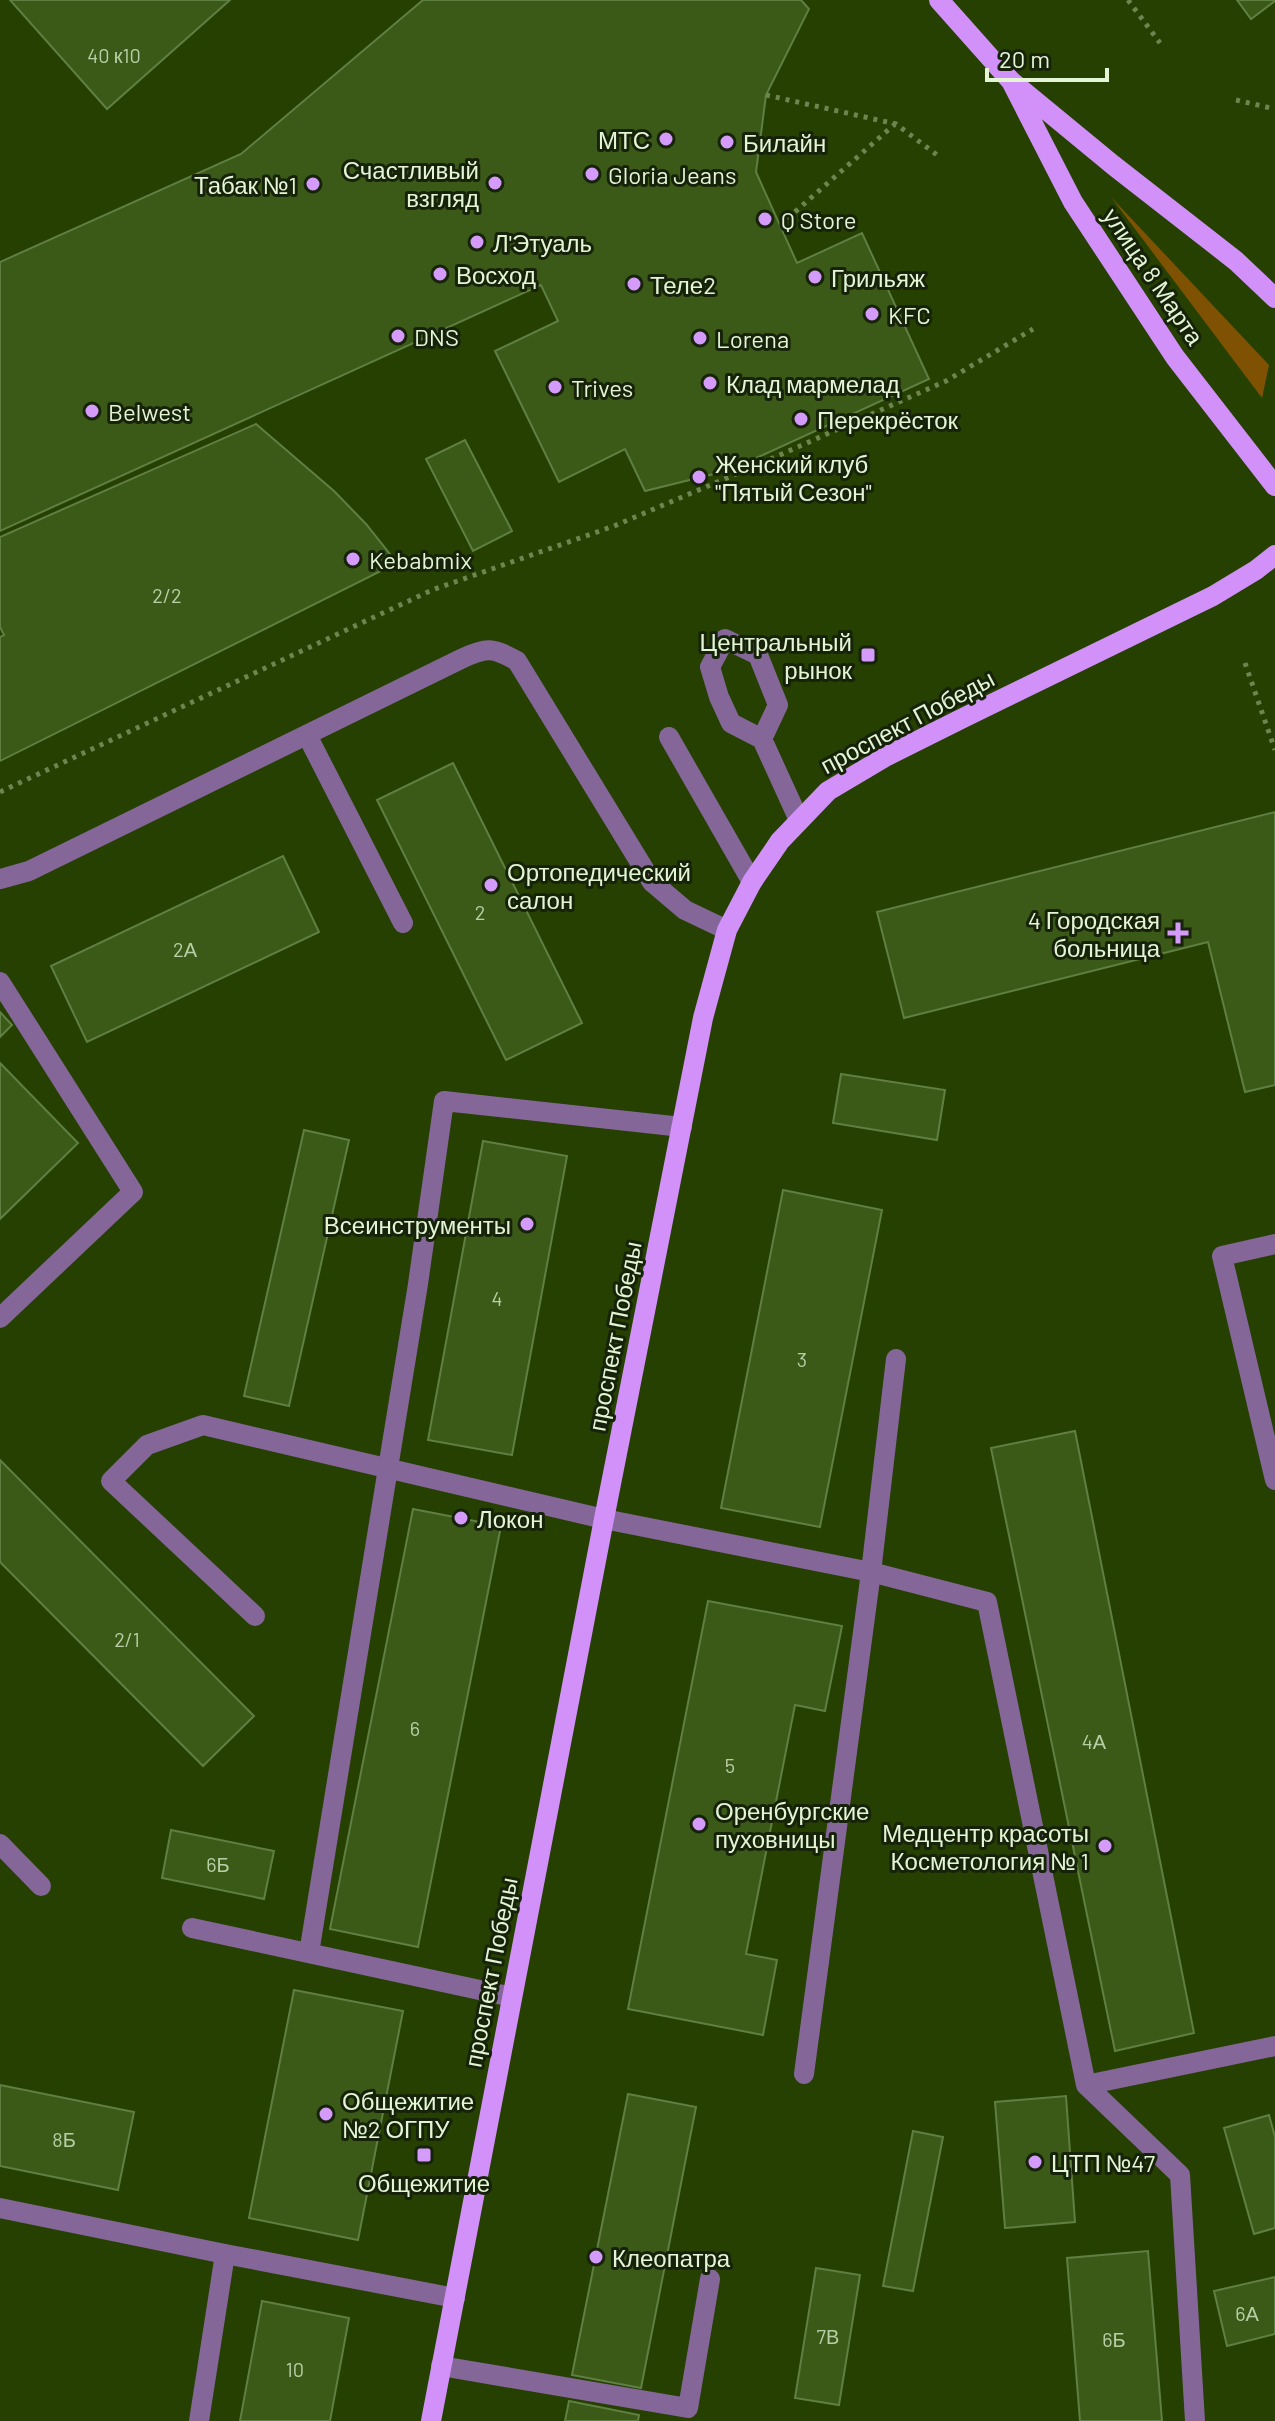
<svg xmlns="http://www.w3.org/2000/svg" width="1275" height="2421" viewBox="0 0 1275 2421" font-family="Barlow,sans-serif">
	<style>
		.green { fill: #7f5103 }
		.building { fill: #3b5a18; stroke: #5f7f43; stroke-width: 2 }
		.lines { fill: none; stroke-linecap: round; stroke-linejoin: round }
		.path { stroke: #6d8551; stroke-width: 5; stroke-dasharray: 4 6; stroke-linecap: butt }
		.lane { stroke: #856699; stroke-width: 20 }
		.street { stroke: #856699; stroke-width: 20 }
		.primary { stroke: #d191f9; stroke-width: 20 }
		.poi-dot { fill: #d59bfa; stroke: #16230a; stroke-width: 3 }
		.labels { text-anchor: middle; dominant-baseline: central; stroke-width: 6; stroke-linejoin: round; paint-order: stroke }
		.number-label { font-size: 20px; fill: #b9cea6 }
		.poi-label { font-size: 24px; fill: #e3f5d5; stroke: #16230a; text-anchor: start }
		.street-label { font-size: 24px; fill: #e3f5d5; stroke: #16230a }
	</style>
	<rect width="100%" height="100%" fill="#254000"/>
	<path class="green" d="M 1111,197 L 1269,365 L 1262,398 Z"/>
	<path class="building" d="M 10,0 L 230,0 L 107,109 Z
		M 423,0 L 801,0 L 809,9 L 766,95 L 756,172 L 797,263 L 862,233 L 929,379 L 730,470 L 645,491 L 625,449 L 559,482 L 495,351 L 558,321 L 541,285 L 0,531 L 0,262 L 241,154 Z
		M 1237,0 L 1275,0 L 1275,1 L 1251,19 Z
		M 256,424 L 334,491 L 366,524 L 397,563 L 0,761 L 0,637 L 4,635 L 0,627 L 0,537 Z
		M 465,440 L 512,531 L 473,551 L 426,459 Z
		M 453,763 L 582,1023 L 506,1060 L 377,800 Z
		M 1275,812 L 1275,1085 L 1245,1092 L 1208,942 L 904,1018 L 877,912 Z
		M 283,856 L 319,932 L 87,1042 L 51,966 Z
		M 0,1012 L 12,1025 L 0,1037 Z
		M 0,1063 L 78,1143 L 0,1219 Z
		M 841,1074 L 945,1090 L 937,1140 L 833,1123 Z
		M 304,1130 L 349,1140 L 289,1406 L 244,1396 Z
		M 483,1141 L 567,1156 L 512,1455 L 428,1440 Z
		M 783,1190 L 882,1210 L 820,1527 L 721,1508 Z
		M 1075,1431 L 1194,2033 L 1115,2051 L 991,1448 Z
		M 0,1460 L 254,1716 L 203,1766 L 0,1562 Z
		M 413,1509 L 501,1526 L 418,1947 L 330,1929 Z
		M 708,1601 L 842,1626 L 825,1711 L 795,1705 L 746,1954 L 777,1960 L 763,2035 L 628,2009 Z
		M 171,1830 L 274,1851 L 264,1899 L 162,1878 Z
		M 294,1990 L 403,2011 L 358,2240 L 249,2218 Z
		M 0,2085 L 134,2112 L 118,2190 L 0,2166 Z
		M 628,2094 L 696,2107 L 641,2388 L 572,2375 Z
		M 1066,2096 L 1075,2222 L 1005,2228 L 995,2102 Z
		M 1269,2115 L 1275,2137 L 1275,2228 L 1254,2234 L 1224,2128 Z
		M 913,2131 L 943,2137 L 913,2291 L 883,2286 Z
		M 1148,2251 L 1162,2421 L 1080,2421 L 1067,2258 Z
		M 816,2268 L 860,2275 L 839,2405 L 795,2398 Z
		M 1275,2277 L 1275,2334 L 1227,2346 L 1214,2291 Z
		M 262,2301 L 349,2318 L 330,2421 L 240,2421 Z
		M 569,2401 L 639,2415 L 638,2421 L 565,2421 Z"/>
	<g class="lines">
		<path class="path" d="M 1128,0 L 1160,43
			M 766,95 L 896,124 L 941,158
			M 1236,100 L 1275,109
			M 780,225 L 895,124
			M 1245,663 L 1275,750
			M 0,792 L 432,590 L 614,526 L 755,466 L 946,381 L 1033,329"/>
		<path class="lane" d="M 307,735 L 403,923
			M 669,737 L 752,882
			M 762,739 L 778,705 L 758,655 L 725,639 L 710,667 L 719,697 L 731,723 L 762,739 L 799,820
			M 0,982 L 133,1192 L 0,1318
			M 1275,1244 L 1222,1256 L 1275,1480
			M 896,1359 L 871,1572 L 987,1602 L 1086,2085 L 1275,2046
			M 255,1616 L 111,1481 L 147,1445 L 203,1425 L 604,1519 L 871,1572 L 804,2074
			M 0,1844 L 41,1886
			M 192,1928 L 512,1997
			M 309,1953 L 418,1284 L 444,1101 L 682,1127
			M 1086,2085 L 1180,2175 L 1195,2421
			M 0,2208 L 225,2254 L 455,2298
			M 441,2366 L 688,2408 L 710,2279
			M 199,2421 L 225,2254"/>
		<path class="street" d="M 0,879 L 29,871 L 461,659 C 486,647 493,647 517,661 L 652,882 L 685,910 L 727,930"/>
		<path class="primary" d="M 939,0 L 1011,81 L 1113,165 L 1236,261 L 1275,298
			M 1011,81 L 1073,202 L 1175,357 L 1275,486
			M 431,2421 L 604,1519 L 703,1018 L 727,930 L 752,882 L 780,841 L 828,791 L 887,756 L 963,718 L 1213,596 L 1256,570 L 1275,555"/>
	</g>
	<g class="poi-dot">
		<circle cx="666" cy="139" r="8"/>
		<circle cx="727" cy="142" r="8"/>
		<circle cx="592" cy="174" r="8"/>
		<circle cx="495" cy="183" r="8"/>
		<circle cx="313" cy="184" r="8"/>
		<circle cx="765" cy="219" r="8"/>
		<circle cx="477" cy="242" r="8"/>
		<circle cx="440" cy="274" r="8"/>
		<circle cx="815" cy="277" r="8"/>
		<circle cx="634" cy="284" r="8"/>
		<circle cx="872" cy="314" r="8"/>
		<circle cx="398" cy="336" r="8"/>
		<circle cx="700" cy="338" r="8"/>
		<circle cx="710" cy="383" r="8"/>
		<circle cx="555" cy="387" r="8"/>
		<circle cx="92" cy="411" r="8"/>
		<circle cx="801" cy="419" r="8"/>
		<circle cx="699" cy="477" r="8"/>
		<circle cx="353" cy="559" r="8"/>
		<rect x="860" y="647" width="16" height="16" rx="4"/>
		<circle cx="491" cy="885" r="8"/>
		<path d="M1174 921h8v8h8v8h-8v8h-8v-8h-8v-8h8z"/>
		<circle cx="527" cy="1224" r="8"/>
		<circle cx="461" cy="1518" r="8"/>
		<circle cx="699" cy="1824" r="8"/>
		<circle cx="1105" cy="1846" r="8"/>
		<circle cx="326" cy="2114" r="8"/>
		<rect x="416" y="2147" width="16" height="16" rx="4"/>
		<circle cx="1035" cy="2162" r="8"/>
		<circle cx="596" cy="2257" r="8"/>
	</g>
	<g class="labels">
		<g class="number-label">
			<text x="114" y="55">40 к10</text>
			<text x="167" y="595">2/2</text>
			<text x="480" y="912">2</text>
			<text x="185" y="949">2А</text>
			<text x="497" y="1298">4</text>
			<text x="802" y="1359">3</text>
			<text x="127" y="1639">2/1</text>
			<text x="415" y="1728">6</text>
			<text x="1094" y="1741">4А</text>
			<text x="730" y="1765">5</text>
			<text x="218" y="1864">6Б</text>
			<text x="64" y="2139">8Б</text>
			<text x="1247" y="2313">6А</text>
			<text x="828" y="2336">7В</text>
			<text x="1114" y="2339">6Б</text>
			<text x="295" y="2369">10</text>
		</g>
		<g class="poi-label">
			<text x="650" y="139" text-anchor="end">МТС</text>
			<text x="743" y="142">Билайн</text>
			<text x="479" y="169" text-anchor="end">Счастливый<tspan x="479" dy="28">взгляд</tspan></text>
			<text x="608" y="174">Gloria Jeans</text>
			<text x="297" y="184" text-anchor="end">Табак №1</text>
			<text x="781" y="219">Q Store</text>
			<text x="493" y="242">Л'Этуаль</text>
			<text x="456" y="274">Восход</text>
			<text x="831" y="277">Грильяж</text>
			<text x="650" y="284">Теле2</text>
			<text x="888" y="314">KFC</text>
			<text x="414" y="336">DNS</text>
			<text x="716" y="338">Lorena</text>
			<text x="726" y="383">Клад мармелад</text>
			<text x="571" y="387">Trives</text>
			<text x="108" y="411">Belwest</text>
			<text x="817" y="419">Перекрёсток</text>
			<text x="715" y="463">Женский клуб<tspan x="715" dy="28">"Пятый Сезон"</tspan></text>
			<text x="369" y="559">Kebabmix</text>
			<text x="852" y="641" text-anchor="end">Центральный<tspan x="852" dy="28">рынок</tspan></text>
			<text x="507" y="871">Ортопедический<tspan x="507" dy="28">салон</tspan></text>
			<text x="1160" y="919" text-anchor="end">4 Городская<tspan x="1160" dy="28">больница</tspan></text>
			<text x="511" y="1224" text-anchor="end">Всеинструменты</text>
			<text x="477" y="1518">Локон</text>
			<text x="715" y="1810">Оренбургские<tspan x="715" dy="28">пуховницы</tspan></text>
			<text x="1089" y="1832" text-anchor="end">Медцентр красоты<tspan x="1089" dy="28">Косметология № 1</tspan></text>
			<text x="342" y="2100">Общежитие<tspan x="342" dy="28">№2 ОГПУ</tspan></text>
			<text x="1051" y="2162">ЦТП №47</text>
			<text x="424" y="2182" text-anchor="middle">Общежитие</text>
			<text x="612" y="2257">Клеопатра</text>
		</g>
		<g class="street-label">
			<text transform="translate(1154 276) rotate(56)">улица 8 Марта</text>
			<text transform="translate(907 721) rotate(-28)">проспект Победы</text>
			<text transform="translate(614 1336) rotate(-79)">проспект Победы</text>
			<text transform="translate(490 1972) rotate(-79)">проспект Победы</text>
		</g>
	</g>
	<path d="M987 68v12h120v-12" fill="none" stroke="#e3f5d5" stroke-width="4"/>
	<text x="999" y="68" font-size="24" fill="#e3f5d5" stroke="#16230a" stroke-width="6" paint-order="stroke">20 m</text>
</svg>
